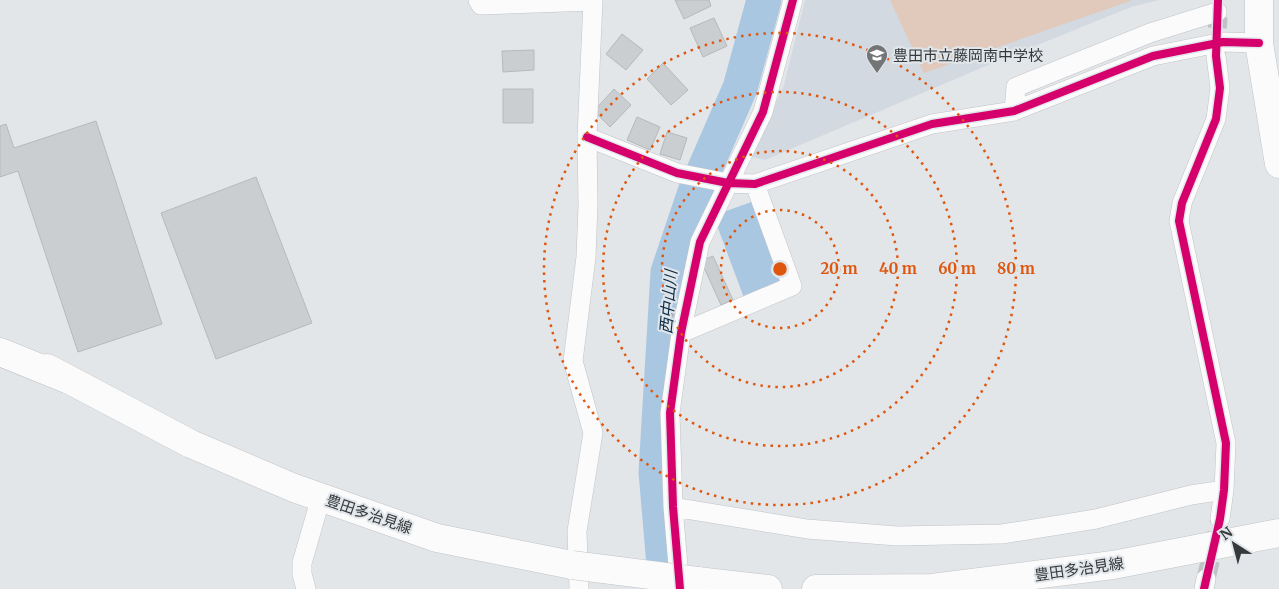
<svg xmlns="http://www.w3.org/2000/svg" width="1279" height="589" viewBox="0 0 1279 589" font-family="Merriweather,'Noto Sans JP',serif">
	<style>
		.built { fill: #d2d9e0 }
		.green { fill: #e1cabc }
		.water { fill: #aac7e2 }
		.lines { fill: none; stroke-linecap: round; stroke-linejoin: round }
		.river { stroke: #aac7e2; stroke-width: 35 }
		.building { fill: #cbced0; stroke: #b6b9bb }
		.street-tunnel { stroke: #c0c3c6; stroke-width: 19; stroke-dasharray: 19 9; stroke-linecap: butt }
		.street-casing { stroke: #c1c3c6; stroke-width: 20 }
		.primary-casing { stroke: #c1c3c6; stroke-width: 29 }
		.highway-casing { stroke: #c1c3c6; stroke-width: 29 }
		.street { stroke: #fbfbfc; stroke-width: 19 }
		.primary { stroke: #fbfbfc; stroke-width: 28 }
		.highway { stroke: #fbfbfc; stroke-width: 28 }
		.primary-bridge-casing { stroke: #c1c3c6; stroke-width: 29; stroke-linecap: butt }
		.primary-bridge { stroke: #fbfbfc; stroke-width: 28 }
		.cycleway-casing { stroke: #e1e6eb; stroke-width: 11 }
		.cycleway { stroke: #d6006c; stroke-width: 8 }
		.ring { fill: none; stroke: #df570e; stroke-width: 2.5; stroke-dasharray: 2.5 5 }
		.labels { text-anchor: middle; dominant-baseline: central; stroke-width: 4; stroke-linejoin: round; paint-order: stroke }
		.poi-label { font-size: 15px; fill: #36383a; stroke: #e1e6eb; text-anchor: start }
		.street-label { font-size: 15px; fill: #36383a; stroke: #e1e6eb }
		.water-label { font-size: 16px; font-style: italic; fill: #0d2d47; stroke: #e1e6eb }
		.centre { fill: #df570e; stroke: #e1e6eb; stroke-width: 2.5 }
		.ring-label { font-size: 15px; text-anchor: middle; font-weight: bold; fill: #df570e; stroke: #e1e6eb; stroke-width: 4; stroke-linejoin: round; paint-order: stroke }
	</style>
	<rect width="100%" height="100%" fill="#e3e6e9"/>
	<path class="built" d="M 805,0 L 1159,0 L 1131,7 L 993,63 L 765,160 L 752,157 L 784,85 Z"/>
	<path class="green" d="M 890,0 L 1133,0 L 924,73 Z"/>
	<path class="water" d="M 754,201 L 785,281 L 744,298 L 715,220 L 718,214 Z"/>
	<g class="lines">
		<path class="river" d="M 666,589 L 656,472 L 668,272 L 696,189 L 740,88 L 764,0"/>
	</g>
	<path class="building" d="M 675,0 L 709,0 L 711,6 L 684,19 Z
		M 714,18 L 727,46 L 703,57 L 690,28 Z
		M 622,34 L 643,50 L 626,70 L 606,54 Z
		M 534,50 L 534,70 L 503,72 L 502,51 Z
		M 663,63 L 688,90 L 671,105 L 647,79 Z
		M 503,89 L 533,89 L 533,123 L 503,123 Z
		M 614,89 L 631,105 L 610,127 L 594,111 Z
		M 637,117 L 660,127 L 650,150 L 627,140 Z
		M 96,121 L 162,324 L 78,352 L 18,171 L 0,177 L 0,126 L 6,124 L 14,148 Z
		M 667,132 L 687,138 L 680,160 L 660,154 Z
		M 256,177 L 312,323 L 216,359 L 161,213 Z
		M 713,256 L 733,300 L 721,305 L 701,261 Z"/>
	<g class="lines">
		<path class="street-tunnel" d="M 1216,56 L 1218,17
			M 1206,579 L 1220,519"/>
		<g class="street-casing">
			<path id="street" d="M 478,0 L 481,5 L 593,1
				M 1216,56 L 1220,88 L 1216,119 L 1182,203 L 1179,221 L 1226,443 L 1224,490 L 1220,519
				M 1014,111 L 1016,87 L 1150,33 L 1217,12
				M 587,137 L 677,173 L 728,183 L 755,184 L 932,124 L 1014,111 L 1153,56 L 1223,42 L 1259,43
				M 681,333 L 792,286 L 755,184
				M 673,507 L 807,529 L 897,536 L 1002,534 L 1096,519 L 1191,495 L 1224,490
				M 306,589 L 302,574 L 302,563 L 321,497
				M 579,589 L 577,531 L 593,433 L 573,361 L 586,257 L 588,205 L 587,137 L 593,0
				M 680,589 L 673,507 L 670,413 L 681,333 L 700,242 L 763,112 L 793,0
				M 1204,589 L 1206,579"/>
		</g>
		<g class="primary-casing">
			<path id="primary" d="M 47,368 L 191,444 L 294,488 L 437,538 L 572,565
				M 697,581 L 768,589
				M 816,589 L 932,588 L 1113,565 L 1279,533"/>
		</g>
		<g class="highway-casing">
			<path id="highway" d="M 1259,0 L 1259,43 L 1279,164
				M 0,352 L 67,379"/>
		</g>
		<use href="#street" class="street"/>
		<use href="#primary" class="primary"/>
		<use href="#highway" class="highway"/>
		<g class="primary-bridge-casing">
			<path id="primary-bridge" d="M 572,565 L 697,581"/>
		</g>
		<use href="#primary-bridge" class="primary-bridge"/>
		<g class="cycleway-casing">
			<path id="cycleway" d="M 587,137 L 677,173 L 728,183 L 755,184 L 932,124 L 1014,111 L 1153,56 L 1223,42 L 1259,43
				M 680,589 L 673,507 L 670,413 L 681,333 L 700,242 L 763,112 L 793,0
				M 1204,589 L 1220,519 L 1224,490 L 1226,443 L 1179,221 L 1182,203 L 1216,119 L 1220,88 L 1216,56 L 1218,0"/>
		</g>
		<use href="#cycleway" class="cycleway"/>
	</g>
	<g class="ring">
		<circle cx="780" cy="269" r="59"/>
		<circle cx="780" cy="269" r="118"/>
		<circle cx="780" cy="269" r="177"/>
		<circle cx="780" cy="269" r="236"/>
	</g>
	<defs>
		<g id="school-pin" transform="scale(1.125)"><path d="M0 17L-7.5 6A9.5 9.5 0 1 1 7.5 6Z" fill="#737577" stroke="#e1e6eb"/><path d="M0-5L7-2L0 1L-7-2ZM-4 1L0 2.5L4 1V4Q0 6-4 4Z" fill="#fff"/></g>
	</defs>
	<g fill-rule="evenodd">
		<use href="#school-pin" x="877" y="55"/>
	</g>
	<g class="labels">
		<g class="poi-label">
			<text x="893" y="55">豊田市立藤岡南中学校</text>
		</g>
		<g class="street-label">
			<text transform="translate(369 514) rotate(19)">豊田多治見線</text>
			<text transform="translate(1079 569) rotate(-8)">豊田多治見線</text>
		</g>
		<g class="water-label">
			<text transform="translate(668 302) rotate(-85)">西中山川</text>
		</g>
	</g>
	<circle cx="780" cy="269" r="8" class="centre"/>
	<g class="ring-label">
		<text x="839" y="274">20 m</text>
		<text x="898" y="274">40 m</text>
		<text x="957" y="274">60 m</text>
		<text x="1016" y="274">80 m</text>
	</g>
	<g transform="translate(1234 544) rotate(324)" stroke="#e1e6eb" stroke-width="4" paint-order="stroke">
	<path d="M0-4L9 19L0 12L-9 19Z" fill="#36383a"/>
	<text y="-8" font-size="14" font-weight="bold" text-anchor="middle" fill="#36383a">N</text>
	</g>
</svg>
